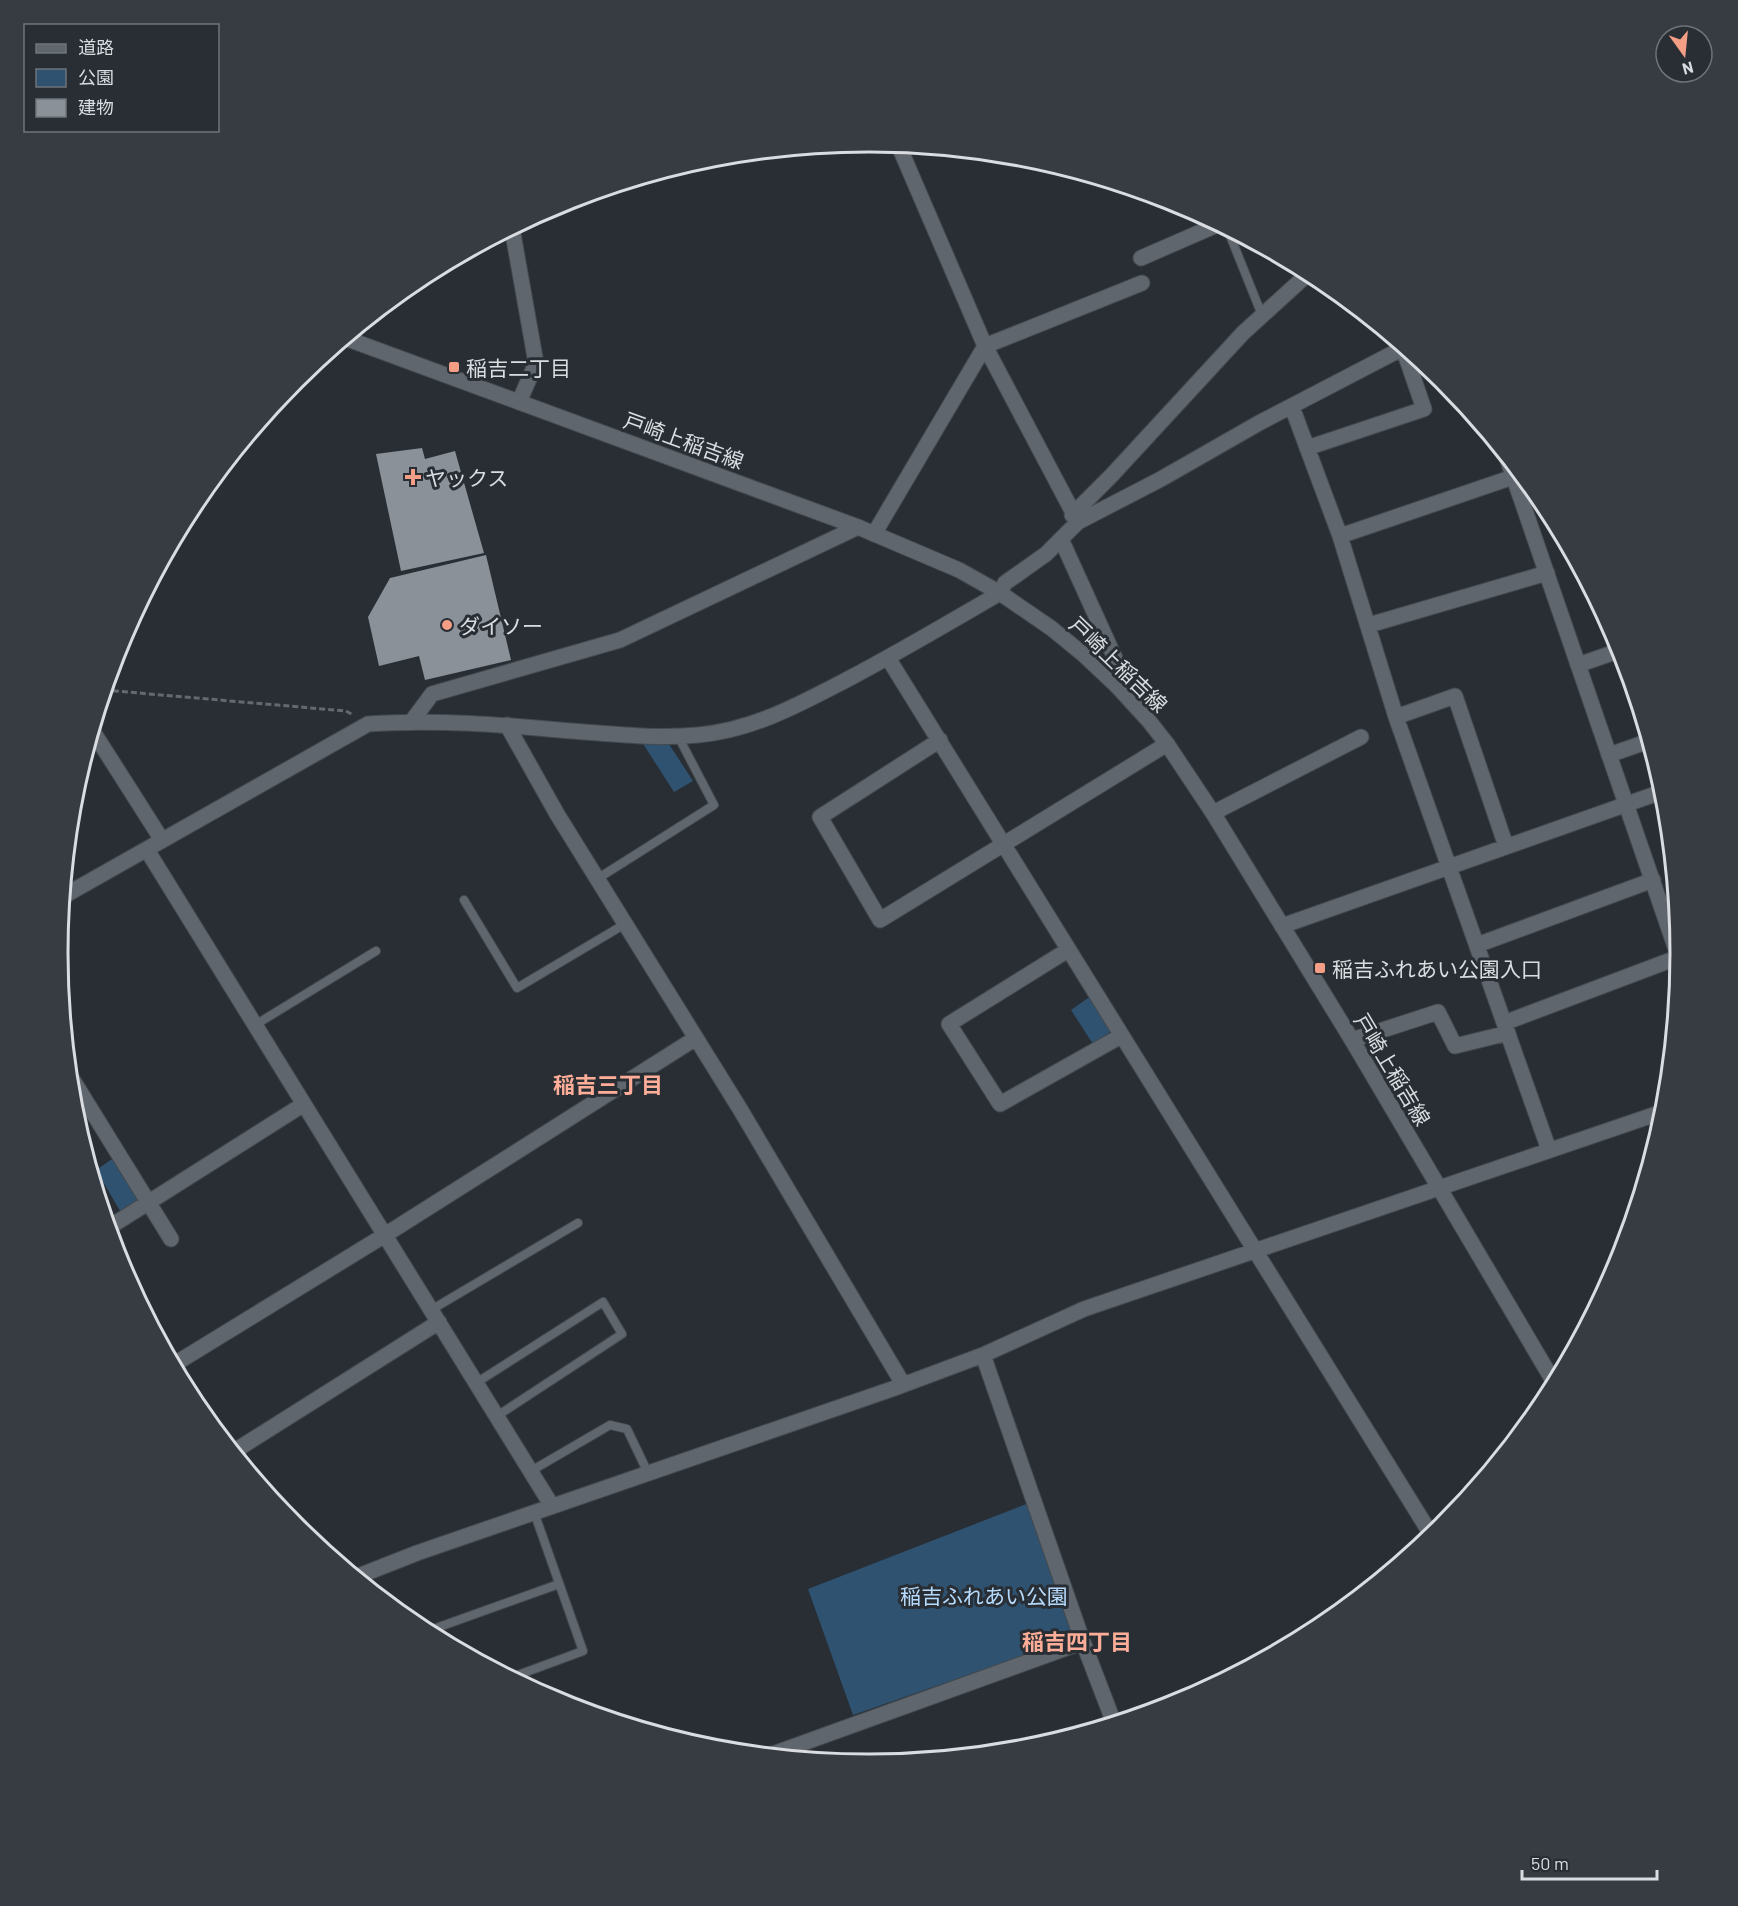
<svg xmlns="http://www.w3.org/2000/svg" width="1738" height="1906" viewBox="0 0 1738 1906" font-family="Barlow,'Noto Sans JP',sans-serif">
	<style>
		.green { fill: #2f5270 }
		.building { fill: #8a9198 }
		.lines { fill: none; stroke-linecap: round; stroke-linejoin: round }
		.lane-casing { stroke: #444a4e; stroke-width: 10 }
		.street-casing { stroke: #444a4e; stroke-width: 17 }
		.secondary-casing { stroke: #444a4e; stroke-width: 17 }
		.path { stroke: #64696f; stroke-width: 3; stroke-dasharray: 6 3; stroke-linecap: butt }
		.lane { stroke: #5f666d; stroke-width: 8 }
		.street { stroke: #5f666d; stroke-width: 15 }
		.secondary { stroke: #5f666d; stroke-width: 15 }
		.poi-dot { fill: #f49e86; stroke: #282e34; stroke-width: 2 }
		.labels { text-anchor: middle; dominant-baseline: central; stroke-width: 6; stroke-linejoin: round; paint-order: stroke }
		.poi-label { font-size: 21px; fill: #d9dde1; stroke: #282e34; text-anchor: start }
		.street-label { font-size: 21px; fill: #d9dde1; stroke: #282e34 }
		.park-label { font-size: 21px; fill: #b5dafc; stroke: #282e34 }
		.neighbourhood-label { font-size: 22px; font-weight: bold; fill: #feae98; stroke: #282e34 }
		.rim { fill: none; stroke: #d9dde1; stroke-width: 3 }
	</style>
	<rect width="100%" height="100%" fill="#282e34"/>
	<path class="green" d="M 665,738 L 693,781 L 674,792 L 640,739 Z
		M 1091,996 L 1112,1031 L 1093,1044 L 1071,1010 Z
		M 115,1157 L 143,1201 L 122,1214 L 96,1170 Z
		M 1029,1503 L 1074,1638 L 853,1715 L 808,1589 Z"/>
	<path class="building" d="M 422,448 L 425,459 L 455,451 L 484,553 L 401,571 L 376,454 Z
		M 486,555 L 511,660 L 425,680 L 419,656 L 379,666 L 368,617 L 390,578 Z"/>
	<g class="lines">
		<g class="lane-casing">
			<path id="lane" d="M 1227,228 L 1262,315
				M 597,879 L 714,805 L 678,736
				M 464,900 L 517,988 L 625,924
				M 1661,905 L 1676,900
				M 255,1025 L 376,951
				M 431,1310 L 578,1223
				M 476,1383 L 603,1302 L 622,1334 L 497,1416
				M 531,1471 L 610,1425 L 627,1429 L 648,1473
				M 425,1632 L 559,1584
				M 510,1678 L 583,1651 L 534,1512"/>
		</g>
		<g class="street-casing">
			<path id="street" d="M 898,144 L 985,346 L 1078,522
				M 512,228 L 536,363 L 519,402
				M 1141,258 L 1219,224
				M 1292,407 L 1340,536 L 1396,717 L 1549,1150
				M 1307,448 L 1424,409 L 1403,348
				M 1072,515 L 1111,476 L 1243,333 L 1310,272
				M 874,534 L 985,346 L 1142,283
				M 1340,536 L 1513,477
				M 1061,539 L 1115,658 L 1116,685
				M 1000,593 L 1005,583 L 1046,554 L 1078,522 L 1161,479 L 1259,423 L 1405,347
				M 1369,625 L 1547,573
				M 888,658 L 1432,1536
				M 1578,665 L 1621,650
				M 1396,717 L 1455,696 L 1506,846
				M 412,721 L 432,694 L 620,640 L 858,527
				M 507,725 L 557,814 L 740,1109 L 903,1384
				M 92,730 L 162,840
				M 940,740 L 820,817 L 880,920 L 1167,744
				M 1609,755 L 1649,741
				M 1213,813 L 1361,737
				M 147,850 L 552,1506
				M 1282,926 L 1664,791
				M 1477,945 L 1653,880
				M 1068,950 L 949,1024 L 1000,1104 L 1121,1036
				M 1504,1023 L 1679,957
				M 1352,1040 L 1438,1012 L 1455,1046 L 1508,1033
				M 69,1074 L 171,1239
				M 108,1228 L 304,1104
				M 983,1355 L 1083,1642 L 1114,1723
				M 173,1365 L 385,1235 L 696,1038
				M 233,1452 L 439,1322
				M 356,1577 L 417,1553 L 892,1389 L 983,1355 L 1084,1309 L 1665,1111
				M 770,1755 L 1083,1642"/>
		</g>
		<g class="secondary-casing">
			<path id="secondary" d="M 345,338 L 858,527 L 959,570 L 1000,593 L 1051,628 L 1084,655 L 1116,685 L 1149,721 L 1167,744 L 1213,813 L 1352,1040 L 1555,1384
				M 1506,455 L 1680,961
				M 62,897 L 368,724 C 436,719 504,725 571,731 C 614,734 656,739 698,735 C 754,730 802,703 850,678 C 901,651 950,622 1000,593"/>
		</g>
		<path class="path" d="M 104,690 L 346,711 L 353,715"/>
		<use href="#lane" class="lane"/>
		<use href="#street" class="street"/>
		<use href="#secondary" class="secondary"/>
	</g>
	<g class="poi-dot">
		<rect x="448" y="361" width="12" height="12" rx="3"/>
		<path d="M410 468h6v6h6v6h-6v6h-6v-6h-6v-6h6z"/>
		<circle cx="447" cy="625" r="6"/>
		<rect x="1314" y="962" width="12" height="12" rx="3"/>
	</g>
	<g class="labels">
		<g class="poi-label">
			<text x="466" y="367">稲吉二丁目</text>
			<text x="425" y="477">ヤックス</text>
			<text x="459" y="625">ダイソー</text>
			<text x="1332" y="968">稲吉ふれあい公園入口</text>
		</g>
		<g class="street-label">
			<text transform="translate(684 440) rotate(20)">戸崎上稲吉線</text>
			<text transform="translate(1119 664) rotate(44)">戸崎上稲吉線</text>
			<text transform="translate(1393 1069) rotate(59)">戸崎上稲吉線</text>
		</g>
		<g class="park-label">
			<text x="984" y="1595">稲吉ふれあい公園</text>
		</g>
		<g class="neighbourhood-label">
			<text x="608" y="1084">稲吉三丁目</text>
			<text x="1077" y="1641">稲吉四丁目</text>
		</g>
	</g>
	<path d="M0 0H1738V1906H0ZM68 953a801 801 0 1 1 1602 0a801 801 0 1 1-1602 0Z" fill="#363c42" fill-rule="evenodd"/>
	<path class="rim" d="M68 953a801 801 0 1 1 1602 0a801 801 0 1 1-1602 0Z"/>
	<rect x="24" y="24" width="195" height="108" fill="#282e34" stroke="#6f7479" stroke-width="1.5"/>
	<rect x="36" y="44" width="30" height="9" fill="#5f666d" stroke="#6f7479" stroke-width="1.5"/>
	<text x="78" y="54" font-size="18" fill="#d9dde1">道路</text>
	<rect x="36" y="69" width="30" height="18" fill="#2f5270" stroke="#6f7479" stroke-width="1.5"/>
	<text x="78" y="84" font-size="18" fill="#d9dde1">公園</text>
	<rect x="36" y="99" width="30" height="18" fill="#8a9198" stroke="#6f7479" stroke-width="1.5"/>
	<text x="78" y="114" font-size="18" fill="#d9dde1">建物</text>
	<g transform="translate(1684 54) rotate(165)"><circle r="28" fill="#282e34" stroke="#6f7479" stroke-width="1.5"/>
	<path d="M0-4.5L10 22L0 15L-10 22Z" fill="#f49e86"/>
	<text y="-9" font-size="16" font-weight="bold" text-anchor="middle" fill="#d9dde1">N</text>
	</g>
	<path d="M1522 1870v9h135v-9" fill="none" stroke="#d9dde1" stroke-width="3"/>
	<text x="1531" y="1870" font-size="18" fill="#d9dde1" stroke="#282e34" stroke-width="4.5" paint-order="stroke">50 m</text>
</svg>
